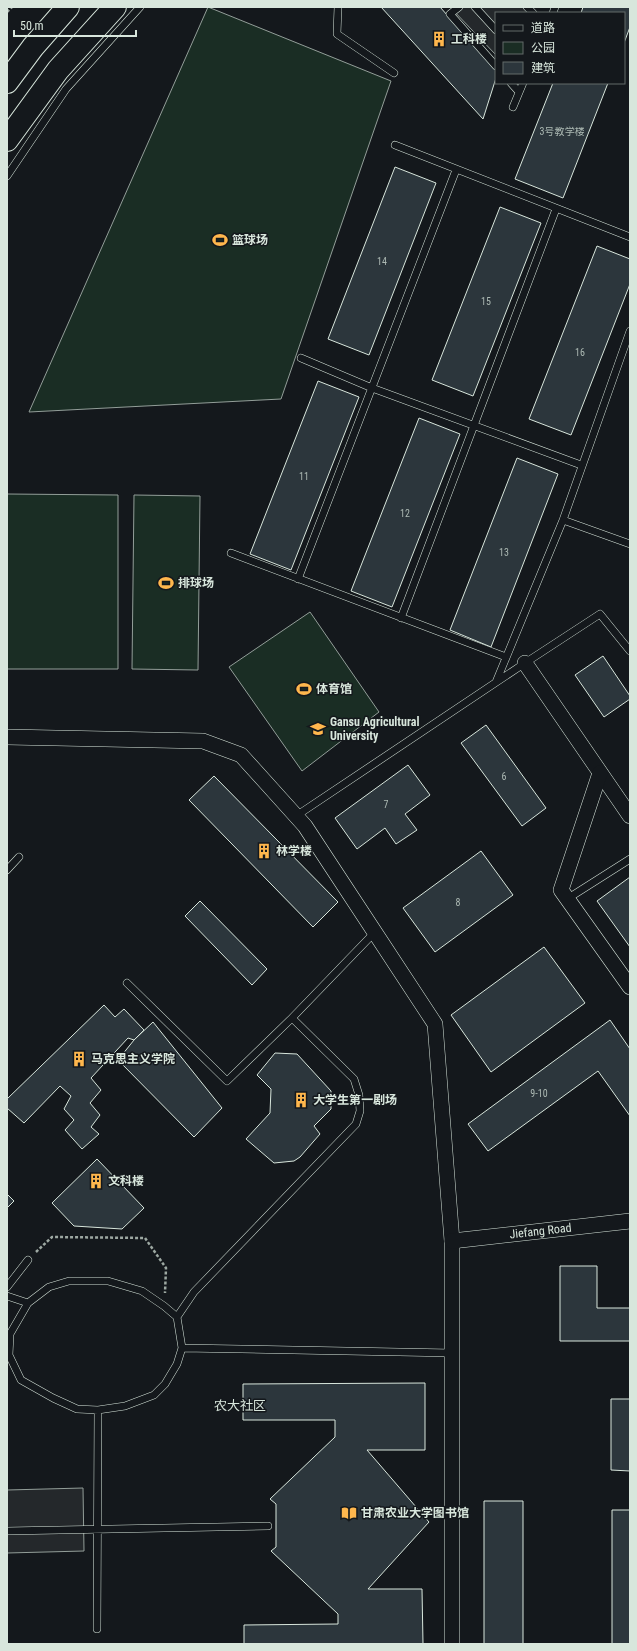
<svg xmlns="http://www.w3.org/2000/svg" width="637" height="1651" viewBox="0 0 637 1651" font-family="'Roboto Condensed','Noto Sans SC',sans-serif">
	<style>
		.green { fill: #1a2d24; stroke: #939e99 }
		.parking { fill: #24282b; stroke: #939e99 }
		.building { fill: #2c363c; stroke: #d8e6dc }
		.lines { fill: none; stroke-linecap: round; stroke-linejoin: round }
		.lane-casing { stroke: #d8e6dc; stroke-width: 8 }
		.street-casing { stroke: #d8e6dc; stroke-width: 16 }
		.primary-casing { stroke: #d8e6dc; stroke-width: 24 }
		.path { stroke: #9da8a2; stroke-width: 2.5; stroke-dasharray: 3 2; stroke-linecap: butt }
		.lane { stroke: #14181c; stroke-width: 7 }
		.street { stroke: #14181c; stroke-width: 15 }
		.primary { stroke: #14181c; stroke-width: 22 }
		.labels { text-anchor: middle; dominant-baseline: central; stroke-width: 3; stroke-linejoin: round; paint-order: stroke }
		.number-label { font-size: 10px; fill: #adbab4 }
		.poi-label { font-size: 12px; font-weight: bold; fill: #d8e6dc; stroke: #14181c; text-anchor: start }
		.street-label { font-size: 12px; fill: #d8e6dc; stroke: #14181c }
		.neighbourhood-label { font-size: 13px; fill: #d8e6dc; stroke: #14181c }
	</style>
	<rect width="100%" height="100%" fill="#14181c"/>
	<path class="green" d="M 208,7 L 391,81 L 281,399 L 29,412 Z
		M 7,494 L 118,495 L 118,669 L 7,669 Z
		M 134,495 L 200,496 L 198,670 L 132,669 Z
		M 310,612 L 379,712 L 302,771 L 229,667 Z"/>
	<path class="parking" d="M 450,7 L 533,7 L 527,13 L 496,13 L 496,55 Z
		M 83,1488 L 84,1551 L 7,1553 L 7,1490 Z"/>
	<path class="building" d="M 381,7 L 440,7 L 496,70 L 496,78 L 483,119 Z
		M 583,7 L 630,7 L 630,27 L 624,43 L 624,13 L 581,13 Z
		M 553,83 L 608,83 L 563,198 L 515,179 Z
		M 395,167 L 436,183 L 369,355 L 328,339 Z
		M 500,207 L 541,223 L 473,396 L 432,380 Z
		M 597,246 L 630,259 L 630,284 L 571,435 L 529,419 Z
		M 318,381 L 359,397 L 291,570 L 250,554 Z
		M 419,418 L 460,434 L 392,607 L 351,591 Z
		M 517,458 L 558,474 L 491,647 L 450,630 Z
		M 603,656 L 630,696 L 630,699 L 604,717 L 575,675 Z
		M 486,725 L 546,808 L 522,826 L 461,743 Z
		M 408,765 L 430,795 L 405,814 L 417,830 L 396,844 L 385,828 L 357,849 L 335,818 Z
		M 214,776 L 338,902 L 313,927 L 189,800 Z
		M 481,851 L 513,895 L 435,952 L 403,908 Z
		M 630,877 L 630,947 L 597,901 Z
		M 200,901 L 267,969 L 252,985 L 185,916 Z
		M 544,947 L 585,1003 L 491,1072 L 451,1015 Z
		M 104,1005 L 115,1017 L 124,1009 L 144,1030 L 134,1040 L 128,1038 L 91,1078 L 101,1090 L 90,1103 L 100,1115 L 91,1127 L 99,1134 L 82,1149 L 65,1130 L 74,1120 L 64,1109 L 71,1096 L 60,1086 L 24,1123 L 7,1108 L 7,1099 Z
		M 610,1020 L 630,1049 L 630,1116 L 598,1071 L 488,1151 L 468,1124 Z
		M 153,1022 L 222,1108 L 194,1137 L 118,1060 L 134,1040 Z
		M 275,1053 L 297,1054 L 331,1091 L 331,1109 L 314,1126 L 320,1134 L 300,1157 L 294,1161 L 274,1163 L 246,1139 L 270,1113 L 271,1089 L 257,1075 Z
		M 97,1159 L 144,1208 L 122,1229 L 74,1226 L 52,1203 Z
		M 7,1194 L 14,1201 L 7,1208 Z
		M 560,1266 L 597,1266 L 597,1308 L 630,1308 L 630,1341 L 560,1341 Z
		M 425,1383 L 425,1450 L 367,1450 L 429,1522 L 368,1589 L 422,1589 L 423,1644 L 244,1644 L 244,1625 L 338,1624 L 338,1614 L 271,1551 L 276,1547 L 276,1504 L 270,1499 L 335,1437 L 335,1420 L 243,1420 L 243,1384 Z
		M 611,1399 L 630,1399 L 630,1471 L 611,1470 Z
		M 484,1501 L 523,1501 L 523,1644 L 484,1644 Z
		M 612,1510 L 630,1510 L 630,1644 L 612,1644 Z"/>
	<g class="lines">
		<g class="lane-casing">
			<path id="lane" d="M 338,7 L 337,34 L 394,73
				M 459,7 L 450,14 L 496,66
				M 475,7 L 496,30
				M 527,7 L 533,13
				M 553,13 L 555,7
				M 511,83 L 519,92
				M 513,107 L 523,83
				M 395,145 L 630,237
				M 7,176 L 66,89 L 140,7
				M 630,331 L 563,520 L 630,544
				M 301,358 L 372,388 L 581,465
				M 231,553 L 506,657
				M 298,579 L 456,170
				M 401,618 L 556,209
				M 496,682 L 563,520
				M 296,816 L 525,663 L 600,614 L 630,651
				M 7,870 L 19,857
				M 567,899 L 630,859
				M 127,983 L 227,1081 L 292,1018 L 375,932
				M 69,1281 L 108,1281 L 142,1291 L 164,1306 L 177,1317 L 182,1348 L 177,1364 L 165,1384 L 154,1395 L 125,1406 L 98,1410 L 77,1409 L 53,1398 L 21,1380 L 9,1355 L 10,1334 L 28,1303 L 49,1287 Z
				M 7,1287 L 28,1260
				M 7,1296 L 28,1303
				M 177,1317 L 194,1292 L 356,1124 L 360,1111 L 359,1095 L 354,1079 L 292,1018
				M 182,1348 L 452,1353
				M 7,1531 L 268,1526
				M 97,1629 L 98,1410"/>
		</g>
		<g class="street-casing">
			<g id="street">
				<path d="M 525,663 L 630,816"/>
				<path d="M 7,737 L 203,741 L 241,755 L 305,826 L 435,1024 L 452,1241 L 452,1644"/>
				<path d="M 600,773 L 561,890 L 630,987"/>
				<path id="s1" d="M 452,1241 L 630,1221"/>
			</g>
		</g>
		<g class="primary-casing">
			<path id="primary" d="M 7,82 L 33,47 L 68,7
				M 7,140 L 58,70 L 115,7"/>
		</g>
		<path class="path" d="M 7,12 L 12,7
			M 36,1252 L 52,1237 L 145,1238 L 166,1268 L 165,1293"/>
		<use href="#lane" class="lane"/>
		<use href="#street" class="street"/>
		<use href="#primary" class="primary"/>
	</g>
	<defs>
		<g id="building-bare" transform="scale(1.2)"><path d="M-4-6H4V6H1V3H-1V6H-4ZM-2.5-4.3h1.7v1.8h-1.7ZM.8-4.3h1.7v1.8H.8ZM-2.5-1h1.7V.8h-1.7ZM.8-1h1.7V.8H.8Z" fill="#ffb74d" stroke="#14181c" stroke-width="2.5" paint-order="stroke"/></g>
		<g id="stadium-bare" transform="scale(1.2)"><path d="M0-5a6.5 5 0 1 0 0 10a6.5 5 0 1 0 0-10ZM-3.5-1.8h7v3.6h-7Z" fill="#ffb74d" stroke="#14181c" stroke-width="2.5" paint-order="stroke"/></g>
		<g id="university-bare" transform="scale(1.2)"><path d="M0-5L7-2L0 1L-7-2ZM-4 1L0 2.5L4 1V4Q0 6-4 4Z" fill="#ffb74d" stroke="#14181c" stroke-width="2.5" paint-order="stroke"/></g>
		<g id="library-bare" transform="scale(1.2)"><path d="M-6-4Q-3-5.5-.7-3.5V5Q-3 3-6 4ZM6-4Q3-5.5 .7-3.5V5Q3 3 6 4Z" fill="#ffb74d" stroke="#14181c" stroke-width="2.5" paint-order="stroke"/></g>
	</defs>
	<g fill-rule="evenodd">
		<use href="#building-bare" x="439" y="39"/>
		<use href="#stadium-bare" x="220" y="240"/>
		<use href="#stadium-bare" x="166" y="583"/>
		<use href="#stadium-bare" x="304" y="689"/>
		<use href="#university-bare" x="318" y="729"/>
		<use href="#building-bare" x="264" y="851"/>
		<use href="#building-bare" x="79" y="1059"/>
		<use href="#building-bare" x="301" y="1100"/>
		<use href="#building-bare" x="96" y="1181"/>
		<use href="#library-bare" x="349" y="1513"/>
	</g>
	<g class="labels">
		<g class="number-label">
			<text x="562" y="131">3号教学楼</text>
			<text x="382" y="261">14</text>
			<text x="486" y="301">15</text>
			<text x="580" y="352">16</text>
			<text x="304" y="476">11</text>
			<text x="405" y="513">12</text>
			<text x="504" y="552">13</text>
			<text x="504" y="776">6</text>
			<text x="386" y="804">7</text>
			<text x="458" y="902">8</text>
			<text x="539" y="1093">9-10</text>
		</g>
		<g class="poi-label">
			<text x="451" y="39">工科楼</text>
			<text x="232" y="240">篮球场</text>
			<text x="178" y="583">排球场</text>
			<text x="316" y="689">体育馆</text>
			<text x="330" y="722">Gansu Agricultural<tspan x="330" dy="14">University</tspan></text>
			<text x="276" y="851">林学楼</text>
			<text x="91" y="1059">马克思主义学院</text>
			<text x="313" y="1100">大学生第一剧场</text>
			<text x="108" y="1181">文科楼</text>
			<text x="361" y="1513">甘肃农业大学图书馆</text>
		</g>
		<g class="street-label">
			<text stroke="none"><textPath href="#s1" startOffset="89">Jiefang Road</textPath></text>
		</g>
		<g class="neighbourhood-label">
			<text x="240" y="1405">农大社区</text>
		</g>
	</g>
	<rect width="637" height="1651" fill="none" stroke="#d8e6dc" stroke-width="16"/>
	<rect x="495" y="12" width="130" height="72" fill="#14181c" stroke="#626a69"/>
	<rect x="503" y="25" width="20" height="6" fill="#14181c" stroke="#626a69"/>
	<text x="531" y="32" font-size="12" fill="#d8e6dc">道路</text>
	<rect x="503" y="42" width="20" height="12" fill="#1a2d24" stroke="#626a69"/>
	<text x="531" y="52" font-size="12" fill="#d8e6dc">公园</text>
	<rect x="503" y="62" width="20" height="12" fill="#2c363c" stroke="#626a69"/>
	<text x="531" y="72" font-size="12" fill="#d8e6dc">建筑</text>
	<path d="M14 30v6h122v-6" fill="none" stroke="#d8e6dc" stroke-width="2"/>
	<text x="20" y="30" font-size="12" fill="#d8e6dc" stroke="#14181c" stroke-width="3" paint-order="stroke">50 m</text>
</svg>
